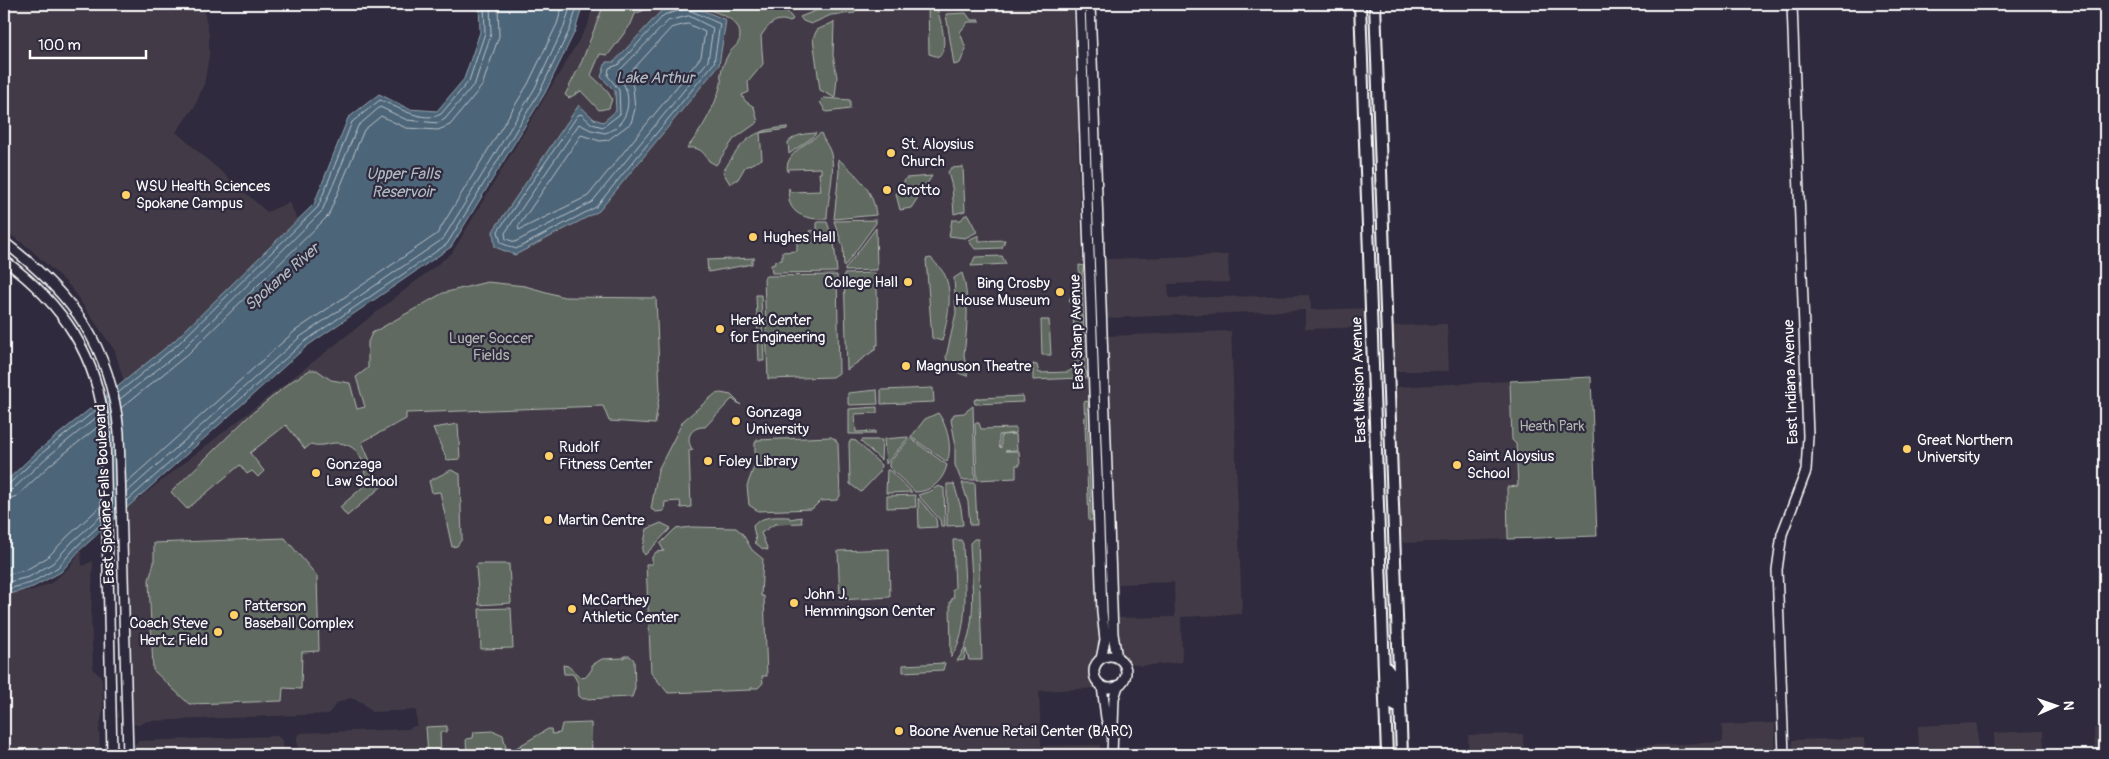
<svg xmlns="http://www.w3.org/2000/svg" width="2109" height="759" viewBox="0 0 2109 759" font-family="Pangolin,sans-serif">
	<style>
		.built { fill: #423b47; fill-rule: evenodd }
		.green { fill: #606b60; stroke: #b0b5b0 }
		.water { fill: #4d6578; stroke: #94a3ae }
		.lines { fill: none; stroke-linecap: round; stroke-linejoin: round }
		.shore { stroke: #b8c1c9; stroke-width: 1 }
		.secondary-casing { stroke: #fff; stroke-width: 12 }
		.primary-casing { stroke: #fff; stroke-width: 14 }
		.secondary { stroke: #2f2a3d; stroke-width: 9 }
		.primary { stroke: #2f2a3d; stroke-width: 10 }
		.poi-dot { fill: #ffd166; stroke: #2f2a3d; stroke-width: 2 }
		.labels { text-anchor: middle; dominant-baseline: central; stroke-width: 4.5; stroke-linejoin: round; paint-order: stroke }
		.poi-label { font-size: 15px; fill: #fff; stroke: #2f2a3d; text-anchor: start }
		.street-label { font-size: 15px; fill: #fff; stroke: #2f2a3d }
		.park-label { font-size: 15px; fill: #b0b5b0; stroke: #2f2a3d }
		.water-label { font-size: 16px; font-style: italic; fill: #afbac2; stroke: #2f2a3d }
	</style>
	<rect width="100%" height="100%" fill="#2f2a3d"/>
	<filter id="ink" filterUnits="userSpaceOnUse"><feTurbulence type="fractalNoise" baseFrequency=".02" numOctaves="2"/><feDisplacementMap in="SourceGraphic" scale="10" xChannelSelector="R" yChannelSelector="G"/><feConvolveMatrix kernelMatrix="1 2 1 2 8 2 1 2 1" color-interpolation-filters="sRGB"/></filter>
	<g filter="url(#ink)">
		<path class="built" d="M 4,4 L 220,4 L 204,11 L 209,35 L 209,56 L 204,84 L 195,106 L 176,132 L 267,212 L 290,202 L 297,221 L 174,341 L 124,382 L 115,351 L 69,285 L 28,247 L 4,230 Z
			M 593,4 L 1073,4 L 1076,82 L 1079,91 L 1080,122 L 1077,134 L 1082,260 L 1228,255 L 1229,282 L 1168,284 L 1169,298 L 1310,295 L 1311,310 L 1367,308 L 1368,327 L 1305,329 L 1305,310 L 1107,318 L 1108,336 L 1231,331 L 1242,614 L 1181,617 L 1182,662 L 1141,666 L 1127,662 L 1118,653 L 1098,654 L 1099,688 L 1039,691 L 1041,746 L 1100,745 L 1100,755 L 298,755 L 297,737 L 301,733 L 408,729 L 417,725 L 416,710 L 372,712 L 362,702 L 350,698 L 337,703 L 328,714 L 147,721 L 139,725 L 132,724 L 128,613 L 128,507 L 452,253 L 588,25 ZM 1174,582 L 1175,617 L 1119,618 L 1118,584 Z
			M 1447,324 L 1449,371 L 1395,371 L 1392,326 Z
			M 1510,381 L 1512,440 L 1516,444 L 1518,487 L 1507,487 L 1508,539 L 1404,543 L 1399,537 L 1395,387 Z
			M 81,550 L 82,566 L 93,561 L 91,616 L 93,669 L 102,678 L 103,711 L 99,728 L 100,755 L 4,755 L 4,596 L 16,591 L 31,591 L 51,583 L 70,567 Z
			M 1775,723 L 1774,755 L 1536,755 L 1535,751 L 1723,742 L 1722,725 Z
			M 1977,723 L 1978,755 L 1919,755 L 1918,726 Z
			M 2094,728 L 2105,728 L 2105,755 L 2095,755 Z
			M 2043,731 L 2044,755 L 1995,755 L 1994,733 Z
			M 1523,734 L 1524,755 L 1469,755 L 1468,735 Z
			M 277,736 L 283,741 L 284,755 L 133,755 L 133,746 L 138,741 Z
			M 1865,738 L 1866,750 L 1905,748 L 1905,755 L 1793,755 L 1792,740 Z"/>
		<path class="green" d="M 604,4 L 658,4 L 635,14 L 631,24 L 608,55 L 600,54 L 591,75 L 606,89 L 612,99 L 609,108 L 599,110 L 581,91 L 569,98 L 565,95 L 582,61 Z
			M 701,4 L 781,4 L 793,19 L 790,22 C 776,16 768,25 761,36 L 763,64 L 748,82 L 749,92 L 742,95 L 745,101 L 754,107 L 758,122 L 734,139 L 716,165 L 709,161 C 703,151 699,147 687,148 C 702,130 715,107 721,84 C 722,80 720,77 721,73 C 722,67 725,60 728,55 C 731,48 740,46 740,36 C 740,18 717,13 703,8 Z
			M 833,4 L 858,4 L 855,13 L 831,15 L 811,24 L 803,21 L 800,17 Z
			M 928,4 L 936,4 C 939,18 950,45 939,57 L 929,54 Z
			M 966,13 L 971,20 L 979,20 L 979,22 L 968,22 L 960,32 L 966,49 L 960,63 L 954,65 L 946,14 Z
			M 834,22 L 833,55 L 837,77 L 835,98 L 820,90 L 813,38 L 817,30 Z
			M 824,98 L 850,100 L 850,109 L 826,112 L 820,102 Z
			M 787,127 L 787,129 L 760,133 L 762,159 L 745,167 L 738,179 L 730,184 L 723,172 C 742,141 750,130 787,127 Z
			M 816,133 L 814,136 L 789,154 L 788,142 C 797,134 804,134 816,133 Z
			M 821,133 C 823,140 828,145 830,151 C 837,169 827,199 827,219 C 806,220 785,214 789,188 L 790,192 L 821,191 L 819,173 L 821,173 L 821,168 L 789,169 L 788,172 C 782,155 810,142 821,133 Z
			M 838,159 C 856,174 874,190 876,215 L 834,219 L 839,171 Z
			M 963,167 L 965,211 L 954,214 L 952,187 L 948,172 L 951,168 Z
			M 932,176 L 911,208 L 900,210 L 896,194 L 906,178 Z
			M 965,215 L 968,215 L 977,232 L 965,238 L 949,236 L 952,220 L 961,220 Z
			M 876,220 L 876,223 L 844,267 L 843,247 L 834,221 Z
			M 817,222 L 827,222 L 834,242 L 837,272 L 772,273 L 771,265 L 775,264 L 774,261 L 782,260 L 782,252 L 797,251 L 797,242 L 810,241 L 810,231 L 817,230 Z
			M 876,228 L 877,270 L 845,271 L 845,269 Z
			M 979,235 L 979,241 L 1005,240 L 1002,248 L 975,249 L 968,240 Z
			M 1002,256 L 1006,264 L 971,266 L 975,257 Z
			M 755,258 L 752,260 L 752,264 L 708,272 L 707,260 Z
			M 931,258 C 936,264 944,271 946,278 C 953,298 947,321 942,341 L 932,338 L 926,259 Z
			M 1079,265 L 1084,266 L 1082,274 L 1085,369 L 1088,376 L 1086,378 L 1083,378 Z
			M 875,273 L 875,286 L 877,287 L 878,345 L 876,345 L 876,349 L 847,370 L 844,274 Z
			M 962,273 C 970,294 967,332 964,354 C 964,362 969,368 967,376 C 957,373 948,368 946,357 L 956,313 L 954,278 Z
			M 837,275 L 839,373 L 833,377 L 768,379 L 764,278 L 766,276 Z
			M 487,282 L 525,286 L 564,297 L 656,298 L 660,391 L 655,424 L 609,421 L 603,406 L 406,413 L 406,419 L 362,442 L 381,487 L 347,516 L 340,507 L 365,485 C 366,464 360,442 334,443 C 326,444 320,447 311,444 L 305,449 L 286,425 L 250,453 L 264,471 L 258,477 L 252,471 L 247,474 L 240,465 L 187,509 L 171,492 L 250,415 L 292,381 L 310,370 L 317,370 L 331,380 L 350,383 L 357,409 L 365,407 L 356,377 L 368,368 L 368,342 L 372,333 L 443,293 Z
			M 1072,293 L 1078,293 L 1081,378 L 1033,380 L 1033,364 L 1037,365 L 1039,373 L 1068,372 L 1075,367 L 1073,308 L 1069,301 Z
			M 756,295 L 761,295 L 764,361 L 759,361 Z
			M 1041,320 L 1049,320 L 1051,355 L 1042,355 Z
			M 1591,377 L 1597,536 L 1508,539 L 1507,487 L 1518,486 L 1516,444 L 1512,440 L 1510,381 Z
			M 933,388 L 934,402 L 881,404 L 881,390 Z
			M 877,390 L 878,404 L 850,405 L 848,404 L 848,393 Z
			M 721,393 L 731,395 L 741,405 L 732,399 L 705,427 C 691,426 684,439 693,450 L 689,451 L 691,507 L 681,508 L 680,501 L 665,502 L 664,511 L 656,512 L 651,509 L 658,470 L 683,421 L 715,394 Z
			M 1023,396 L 1024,402 L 975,404 L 974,400 L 980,398 Z
			M 1087,401 L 1089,403 L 1087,410 L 1091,513 L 1094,519 L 1089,521 L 1084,402 Z
			M 973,406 L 975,480 L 961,480 L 955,465 L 955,441 L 951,420 L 954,414 L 964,413 Z
			M 877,407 L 877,413 L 855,414 L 856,432 L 875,431 L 875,434 L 849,434 L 849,409 Z
			M 938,413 C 947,425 953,448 947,462 L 911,437 L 925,419 Z
			M 975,423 L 979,423 L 981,429 L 1016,428 L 1016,433 L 999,435 L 999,446 L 1001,448 L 1001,435 L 1016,434 L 1017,450 L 1005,451 L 1019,451 L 1020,465 L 1016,465 L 1016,478 L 977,480 Z
			M 458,424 L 460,459 L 447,460 L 433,428 Z
			M 831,437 L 835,439 L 838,444 L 840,496 L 837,500 L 820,501 L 812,509 L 758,511 L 749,505 L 747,486 L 755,464 L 755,443 L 757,440 Z
			M 908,437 L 908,438 L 886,464 L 884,439 Z
			M 910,438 L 947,465 C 943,481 931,492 915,492 L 889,467 L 889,463 Z
			M 851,440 L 856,441 L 881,465 L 880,472 L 861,492 L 850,484 L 849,443 Z
			M 862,440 L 882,440 L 881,460 L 861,442 Z
			M 451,470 L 460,474 L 462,539 L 457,546 L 452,547 L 440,492 L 432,493 L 429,481 Z
			M 887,470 L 889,470 L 912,492 L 886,493 Z
			M 962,483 L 975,483 L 977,525 L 970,525 L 968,502 Z
			M 947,484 L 954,484 L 961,508 L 963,525 L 947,526 Z
			M 938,486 L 944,488 L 945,526 L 941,526 L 940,520 L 918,495 L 931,491 Z
			M 915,495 L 916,507 L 887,508 L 887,496 Z
			M 918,498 L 936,519 L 937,527 L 919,528 Z
			M 789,517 L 790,519 L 801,517 L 802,523 L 775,524 L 761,533 L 768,550 L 763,549 L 754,542 L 756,541 L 753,526 C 762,515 777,517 789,517 Z
			M 661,523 L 671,528 L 645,555 L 642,551 L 647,529 Z
			M 692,527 L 736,528 L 742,533 L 752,550 L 763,559 L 761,596 L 764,596 L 767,676 L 762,676 L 763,683 L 758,688 L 751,688 L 751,690 L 668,693 L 651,673 L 646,564 L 652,564 L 652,557 L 656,552 L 664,551 L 660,544 L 675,529 Z
			M 285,538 L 317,576 L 319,651 L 302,652 L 301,689 L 283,688 L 282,701 L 189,704 L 153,670 L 149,580 L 154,563 L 154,543 Z
			M 974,539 L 978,539 L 982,660 L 969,660 L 966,649 L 964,660 L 957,661 C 980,629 971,580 970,543 Z
			M 953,540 L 961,540 L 963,544 C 964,578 971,629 951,657 L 950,602 L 954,596 L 952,590 L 955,588 Z
			M 889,549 L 890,597 L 840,600 L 838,551 Z
			M 478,564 L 509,564 L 511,603 L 479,605 L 476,566 Z
			M 511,608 L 513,648 L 481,649 L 479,609 Z
			M 624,656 L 630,656 L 634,660 L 635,688 L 632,697 L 583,699 L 579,696 L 578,683 L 573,674 L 564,674 L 563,665 L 568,666 L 581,678 L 586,677 L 592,669 L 592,665 L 602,659 L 624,658 Z
			M 945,663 L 943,670 L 903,672 L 903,665 Z
			M 591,723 L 592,755 L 530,755 L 530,752 L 516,752 L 516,748 L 548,729 L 551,729 L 552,734 L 560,733 L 562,724 Z
			M 447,726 L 447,732 L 440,732 L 441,755 L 428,755 L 426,727 Z
			M 494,731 L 503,735 L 507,752 L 495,753 L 495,755 L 467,755 L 466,739 L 473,738 L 474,732 Z"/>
		<path class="water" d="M 479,4 L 583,4 L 575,31 L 545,93 L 451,247 L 307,346 L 80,550 L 61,572 L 33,587 L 4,596 L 4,483 L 39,450 L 174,341 L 314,204 L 348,118 L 379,94 L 409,109 L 437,111 L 464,79 L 480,32 Z
			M 690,5 L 726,20 L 719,65 L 599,211 L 515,255 L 495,247 L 493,231 L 579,105 L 594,119 L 603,122 L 616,111 L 615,91 L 601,77 L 606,62 L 614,62 L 662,10 Z"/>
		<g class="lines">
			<path class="shore" d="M 687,9 L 720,24 L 714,63 L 596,207 L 516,249 L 501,243 L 498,231 L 578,115 L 581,114 L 592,124 L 603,127 L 620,114 L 619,90 L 608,76 L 609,68 L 618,65 L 664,15 Z
				M 689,16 L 713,28 L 708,61 L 592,202 L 515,242 L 506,239 L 505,233 L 579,124 L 591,130 L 605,133 C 624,127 633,106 625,87 C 623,81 617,79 617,73 L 668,21 Z
				M 688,24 L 705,32 L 701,57 L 588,196 L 519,230 L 518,227 L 581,135 L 600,141 L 608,140 L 631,123 L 635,109 L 633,87 L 628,75 L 671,28 Z
				M 118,393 L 177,345 L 318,207 L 352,122 L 380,100 C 396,106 423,124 441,114 L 469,81 L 485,33 L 484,4
				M 120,399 L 182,350 L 322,211 L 358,126 L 380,107 L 407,120 L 438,123 L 445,119 L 475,83 L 491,34 L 490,4
				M 121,408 L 187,355 L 328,216 L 364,130 L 381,116 L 406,128 L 438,130 L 450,125 L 482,86 L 499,36 L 498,4
				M 126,483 L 295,331 L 437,234 L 528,84 L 557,24 L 563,4
				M 4,486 L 9,484 L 42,453 L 96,410
				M 4,492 L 13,489 L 46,458 L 97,417
				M 126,493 L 300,337 L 443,239 L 535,88 L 564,27 L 571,4
				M 4,500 L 17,496 L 51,464 L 99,426
				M 127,501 L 304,342 L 447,244 L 540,91 L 570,29 L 578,4
				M 4,575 L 26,570 L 48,557 L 67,537 L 101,506
				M 4,583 L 29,577 L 53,563 L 72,542 L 101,516
				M 4,590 L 31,583 L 57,568 L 77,546 L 101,524"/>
			<g class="secondary-casing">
				<path id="secondary" d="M 1080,4 L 1102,612 L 1105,640 L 1101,659
					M 1090,4 L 1113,634 L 1117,658
					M 4,242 C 72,294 111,345 119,433 L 128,755
					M 4,260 C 63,304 98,356 105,430 L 112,755
					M1094 672a16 16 0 1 1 32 0a16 16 0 1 1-32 0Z
					M 1102,686 L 1106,718 L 1111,733
					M 1112,755 L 1114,698 L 1118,686
					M 1784,755 L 1777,570 L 1782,534 L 1806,471 L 1808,436 L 1792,4"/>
			</g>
			<g class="primary-casing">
				<path id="primary" d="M 1360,4 L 1387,755
					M 1375,4 L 1402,755
					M 1384,665 L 1392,675 L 1395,706"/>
			</g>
			<use href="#secondary" class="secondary"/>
			<use href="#primary" class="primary"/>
		</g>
	</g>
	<g class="poi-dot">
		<circle cx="891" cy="153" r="5"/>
		<circle cx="887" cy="190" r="5"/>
		<circle cx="126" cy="195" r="5"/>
		<circle cx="753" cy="237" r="5"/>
		<circle cx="908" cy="282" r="5"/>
		<circle cx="1060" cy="292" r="5"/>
		<circle cx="720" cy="329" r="5"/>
		<circle cx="906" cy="366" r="5"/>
		<circle cx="736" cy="421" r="5"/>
		<circle cx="1907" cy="449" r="5"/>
		<circle cx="549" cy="456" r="5"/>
		<circle cx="708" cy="461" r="5"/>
		<circle cx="1457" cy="465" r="5"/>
		<circle cx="316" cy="473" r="5"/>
		<circle cx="548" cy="520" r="5"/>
		<circle cx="794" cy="603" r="5"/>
		<circle cx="572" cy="609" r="5"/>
		<circle cx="234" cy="615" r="5"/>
		<circle cx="218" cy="632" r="5"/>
		<circle cx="899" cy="731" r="5"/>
	</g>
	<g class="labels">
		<g class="poi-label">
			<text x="901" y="144">St. Aloysius<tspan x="901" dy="17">Church</tspan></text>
			<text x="136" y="186">WSU Health Sciences<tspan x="136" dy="17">Spokane Campus</tspan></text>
			<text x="897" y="190">Grotto</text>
			<text x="763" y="237">Hughes Hall</text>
			<text x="898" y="282" text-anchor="end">College Hall</text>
			<text x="1050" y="283" text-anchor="end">Bing Crosby<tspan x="1050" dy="17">House Museum</tspan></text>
			<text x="730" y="320">Herak Center<tspan x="730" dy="17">for Engineering</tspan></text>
			<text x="916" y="366">Magnuson Theatre</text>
			<text x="746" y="412">Gonzaga<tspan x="746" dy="17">University</tspan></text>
			<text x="1917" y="440">Great Northern<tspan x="1917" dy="17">University</tspan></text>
			<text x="559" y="447">Rudolf<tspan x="559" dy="17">Fitness Center</tspan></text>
			<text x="1467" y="456">Saint Aloysius<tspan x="1467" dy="17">School</tspan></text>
			<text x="718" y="461">Foley Library</text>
			<text x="326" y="464">Gonzaga<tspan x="326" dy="17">Law School</tspan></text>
			<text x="558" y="520">Martin Centre</text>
			<text x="804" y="594">John J.<tspan x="804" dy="17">Hemmingson Center</tspan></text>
			<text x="582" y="600">McCarthey<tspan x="582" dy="17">Athletic Center</tspan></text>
			<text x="244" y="606">Patterson<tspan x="244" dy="17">Baseball Complex</tspan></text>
			<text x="208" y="623" text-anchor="end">Coach Steve<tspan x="208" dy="17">Hertz Field</tspan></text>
			<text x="909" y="731">Boone Avenue Retail Center (BARC)</text>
		</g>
		<g class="street-label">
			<text transform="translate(1077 332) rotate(-92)">East Sharp Avenue</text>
			<text transform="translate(1359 380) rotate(-92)">East Mission Avenue</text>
			<text transform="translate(1791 382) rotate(-92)">East Indiana Avenue</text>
			<text transform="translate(105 494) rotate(-93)">East Spokane Falls Boulevard</text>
		</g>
		<g class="park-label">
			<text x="491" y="338">Luger Soccer<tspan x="491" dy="17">Fields</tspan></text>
			<text x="1552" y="426">Heath Park</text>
		</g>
		<g class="water-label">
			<text x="655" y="78">Lake Arthur</text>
			<text x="403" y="174">Upper Falls<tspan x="403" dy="18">Reservoir</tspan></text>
			<text transform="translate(282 277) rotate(-41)">Spokane River</text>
		</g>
	</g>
	<rect width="2109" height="759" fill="none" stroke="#2f2a3d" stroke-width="20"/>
	<rect x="10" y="10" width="2089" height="739" fill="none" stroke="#fff" stroke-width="2" filter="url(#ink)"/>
	<g transform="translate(2056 706) rotate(88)" stroke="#2f2a3d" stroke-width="4" paint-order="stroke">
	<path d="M0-4L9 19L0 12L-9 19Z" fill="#ffffff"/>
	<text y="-8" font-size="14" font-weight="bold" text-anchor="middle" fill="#ffffff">N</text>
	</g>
	<path d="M30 50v8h116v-8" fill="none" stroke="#ffffff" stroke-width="2.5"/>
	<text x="38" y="50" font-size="15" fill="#ffffff" stroke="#2f2a3d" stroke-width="4" paint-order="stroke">100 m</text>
</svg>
